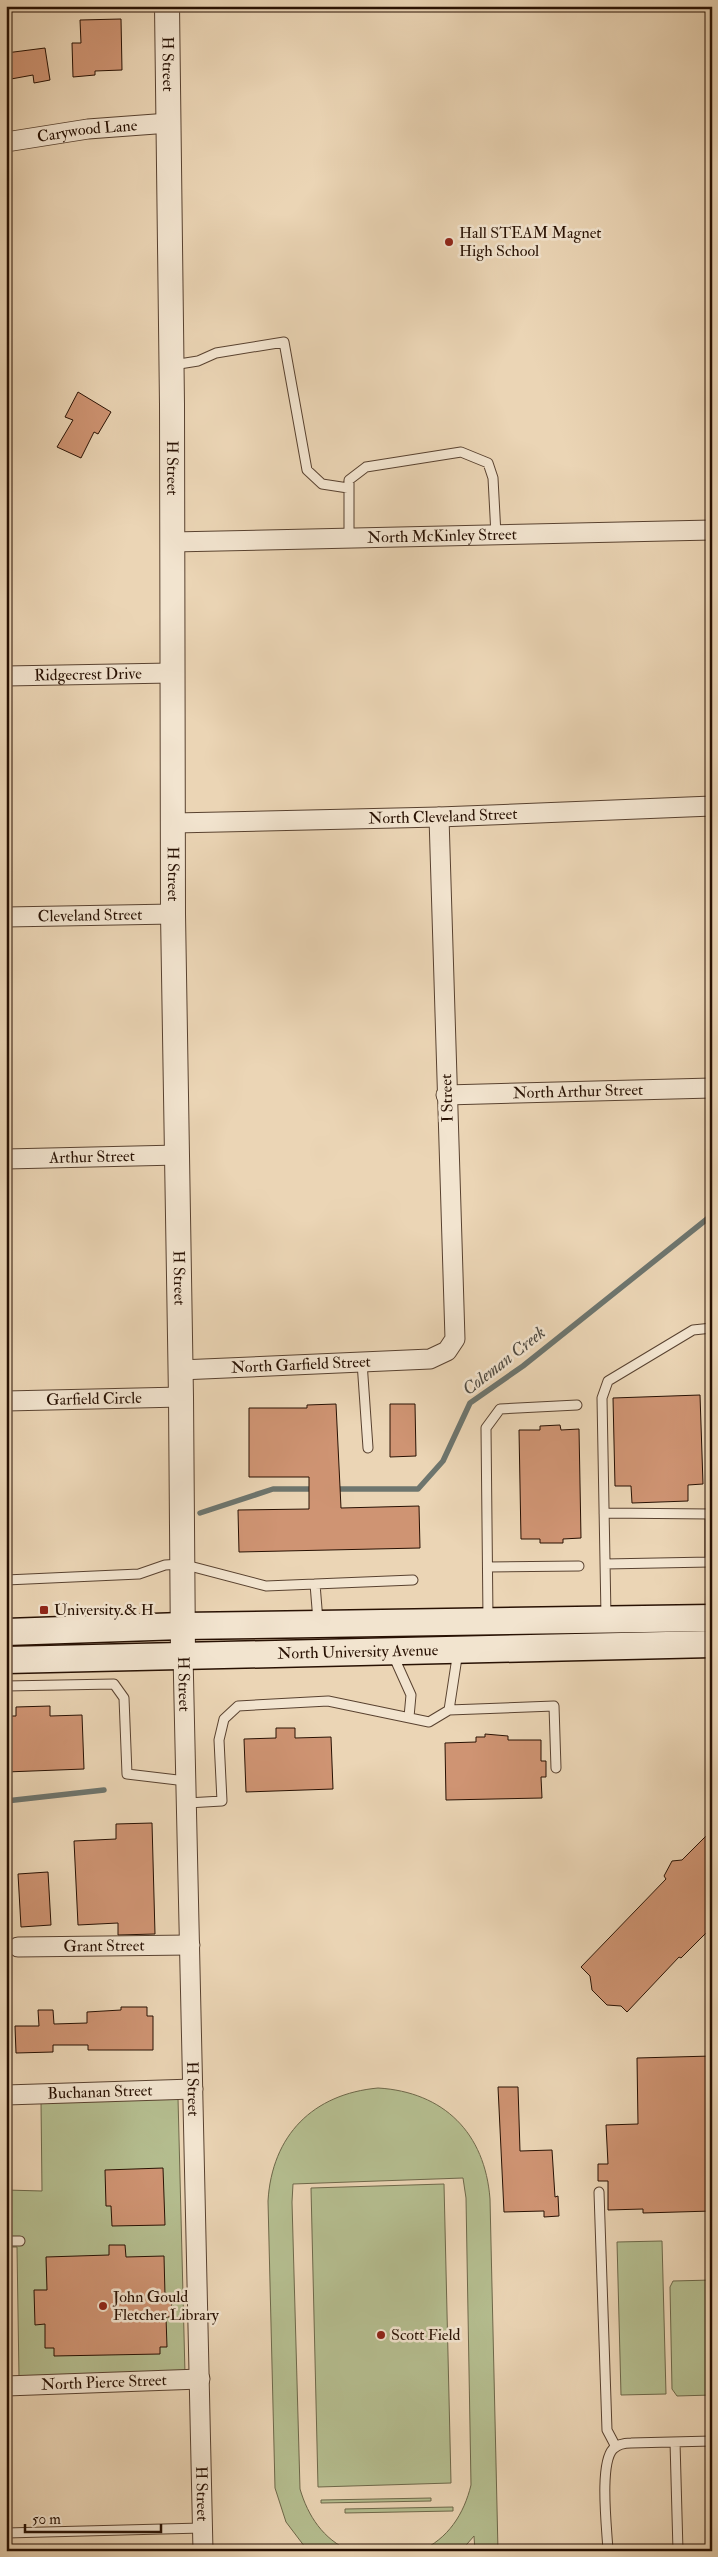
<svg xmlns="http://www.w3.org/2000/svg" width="718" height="2557" viewBox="0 0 718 2557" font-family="'IM FELL Double Pica',serif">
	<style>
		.green { fill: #b5be90; stroke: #6e684a }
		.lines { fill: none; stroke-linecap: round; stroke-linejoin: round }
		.stream { stroke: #6d756e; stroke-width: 5.5 }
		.building { fill: #cf9473; stroke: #281103 }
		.service-casing { stroke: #594230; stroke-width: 11 }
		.minor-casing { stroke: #594230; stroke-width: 21 }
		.tertiary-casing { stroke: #594230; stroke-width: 26 }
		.secondary-casing { stroke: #281103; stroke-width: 29 }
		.service { stroke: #f2e4cf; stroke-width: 9 }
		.minor { stroke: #f2e4cf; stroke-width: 19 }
		.tertiary { stroke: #f2e4cf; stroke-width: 24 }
		.secondary { stroke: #f2e4cf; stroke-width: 26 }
		.poi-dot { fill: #8f2418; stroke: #f2e4cf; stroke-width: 2 }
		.labels { text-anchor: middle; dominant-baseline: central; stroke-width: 5; stroke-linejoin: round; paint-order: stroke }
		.street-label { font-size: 16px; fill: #281103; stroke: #f2e4cf }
		.poi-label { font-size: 16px; fill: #281103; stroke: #f2e4cf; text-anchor: start }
		.water-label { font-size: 18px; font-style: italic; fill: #504b42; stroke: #f2e4cf }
	</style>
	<rect width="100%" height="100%" fill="#ebd5b5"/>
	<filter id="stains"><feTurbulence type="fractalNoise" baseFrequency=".004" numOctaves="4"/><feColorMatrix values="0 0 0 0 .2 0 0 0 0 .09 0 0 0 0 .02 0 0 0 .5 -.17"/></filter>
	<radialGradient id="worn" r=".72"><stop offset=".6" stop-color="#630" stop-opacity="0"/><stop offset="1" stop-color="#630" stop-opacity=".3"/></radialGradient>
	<path class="green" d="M 378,2088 C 444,2092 485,2133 490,2199 L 498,2551 L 475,2551 L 474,2536 L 461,2551 L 420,2551 C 448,2539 464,2514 471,2485 L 466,2198 L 463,2178 L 293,2184 L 292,2202 L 300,2489 C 308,2516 323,2539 350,2551 L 308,2551 L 286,2522 L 275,2488 L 268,2201 C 272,2135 313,2094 378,2088 Z
		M 178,2098 L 185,2374 L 19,2378 L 17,2247 L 6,2247 L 6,2190 L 42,2191 L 41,2102 Z
		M 444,2184 L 451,2483 L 318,2487 L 311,2188 Z
		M 662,2241 L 666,2394 L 621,2395 L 617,2242 Z
		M 712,2280 L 712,2395 L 677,2396 L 672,2389 L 670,2287 L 673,2281 Z
		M 431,2498 L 431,2501 L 321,2503 L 321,2500 Z
		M 453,2507 L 453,2511 L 345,2513 L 345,2509 Z"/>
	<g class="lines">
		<path class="stream" d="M 333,1489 L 418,1489 L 443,1461 L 470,1403 L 523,1366 L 712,1215
			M 200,1513 L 273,1489 L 316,1489
			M 6,1801 L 104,1790"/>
	</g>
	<path class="building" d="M 121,19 L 122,70 L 95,71 L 95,75 L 73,77 L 72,43 L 81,43 L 80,20 Z
		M 45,48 L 50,80 L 34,83 L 33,75 L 11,79 L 11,74 L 6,76 L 6,53 Z
		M 78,392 L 111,412 L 98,434 L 94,432 L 81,458 L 57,447 L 73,420 L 65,417 Z
		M 700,1395 L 703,1484 L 688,1485 L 688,1501 L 632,1503 L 631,1486 L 615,1486 L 613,1398 Z
		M 336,1404 L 341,1508 L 419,1506 L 420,1548 L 239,1552 L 238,1510 L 309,1509 L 309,1477 L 249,1477 L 249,1408 L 307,1408 L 307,1405 Z
		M 390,1404 L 415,1404 L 416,1456 L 390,1457 Z
		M 560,1425 L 561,1430 L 579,1429 L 581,1538 L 563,1539 L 563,1543 L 540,1543 L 540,1539 L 521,1539 L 519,1430 L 540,1430 L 540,1426 Z
		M 50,1706 L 50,1716 L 82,1715 L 84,1769 L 6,1772 L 6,1716 L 16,1716 L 16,1707 Z
		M 276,1728 L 295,1728 L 295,1738 L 331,1737 L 333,1789 L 246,1792 L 244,1739 L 276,1738 Z
		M 485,1734 L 508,1736 L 508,1740 L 541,1740 L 541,1761 L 546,1761 L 546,1777 L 541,1777 L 542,1798 L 446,1800 L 445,1743 L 476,1742 L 476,1737 L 485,1737 Z
		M 152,1823 L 155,1934 L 118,1935 L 118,1923 L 78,1925 L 74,1841 L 116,1839 L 116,1824 Z
		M 712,1830 L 712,1927 L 681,1958 L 679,1957 L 627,2012 L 621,2006 L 607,2005 L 592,1990 L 590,1976 L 581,1967 L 666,1879 L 664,1876 L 672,1861 L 682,1860 Z
		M 48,1872 L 51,1925 L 21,1927 L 18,1874 Z
		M 121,2007 L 147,2007 L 147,2016 L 153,2016 L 153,2050 L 88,2050 L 88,2045 L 53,2045 L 53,2052 L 16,2053 L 15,2026 L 39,2026 L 38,2010 L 53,2010 L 54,2024 L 87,2023 L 87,2012 L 121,2010 Z
		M 712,2056 L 712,2211 L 643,2213 L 643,2209 L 608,2210 L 608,2181 L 598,2181 L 598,2164 L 608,2164 L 606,2125 L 638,2124 L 637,2058 Z
		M 498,2087 L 518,2087 L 520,2151 L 552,2150 L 555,2197 L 558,2196 L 559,2216 L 544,2217 L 544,2211 L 504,2212 Z
		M 163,2168 L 165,2225 L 112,2226 L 111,2206 L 106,2206 L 105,2170 Z
		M 109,2245 L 125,2245 L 126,2257 L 164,2256 L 165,2295 L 171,2295 L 172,2317 L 166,2317 L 167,2347 L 160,2347 L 160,2354 L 54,2356 L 54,2348 L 45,2348 L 45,2324 L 35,2325 L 34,2290 L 47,2290 L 46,2257 L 109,2255 Z"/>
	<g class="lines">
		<g class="service-casing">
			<path id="service" d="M 173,365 L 198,361 L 216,353 L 284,342 L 307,470 L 322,484 L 348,488
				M 349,537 L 349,480 L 366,467 L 461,452 L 488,463 L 493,478 L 496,535
				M 362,1362 L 368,1448
				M 604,1513 L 710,1514 L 710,1562 L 605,1564
				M 488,1567 L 579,1566
				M 6,1580 L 139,1574 L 165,1565 L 182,1564 L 266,1586 L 413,1580
				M 315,1584 L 318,1621
				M 606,1616 L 602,1398 L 608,1381 L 693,1330 L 712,1328
				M 488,1618 L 486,1428 L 500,1409 L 577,1405
				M 393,1655 L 411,1695 L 409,1717
				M 6,1686 L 114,1684 L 124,1698 L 127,1774 L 186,1781
				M 449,1710 L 458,1651
				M 187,1803 L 222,1801 L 219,1740 L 224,1719 L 238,1706 L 328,1701 L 429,1722 L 449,1710 L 554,1706 L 556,1768
				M 599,2192 L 607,2430 L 616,2447
				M 6,2241 L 20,2241
				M 675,2442 L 678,2551
				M 6,2533 L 202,2528
				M 608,2551 C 607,2529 599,2464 613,2449 C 618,2444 624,2443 631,2443 L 712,2441"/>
		</g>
		<g class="minor-casing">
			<g id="minor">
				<path id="s1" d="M 6,142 L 88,129 L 169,123"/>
				<path id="s2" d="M 172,542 L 712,530"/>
				<path id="s3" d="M 6,676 L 171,673"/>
				<path id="s4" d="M 174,823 L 439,817 L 712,806"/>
				<path id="s5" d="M 6,917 L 173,914"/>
				<path id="s6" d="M 446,1095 L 712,1088"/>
				<path id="s7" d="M 6,1159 L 178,1155"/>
				<path id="s8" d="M 180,1370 L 430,1359 L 447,1351 L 455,1339 L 439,817"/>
				<path id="s9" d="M 6,1401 L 181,1397"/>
				<path id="s10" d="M 183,1655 L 203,2551"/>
				<path id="s11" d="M 18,1947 L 190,1945"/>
				<path id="s12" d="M 6,2095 L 193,2089"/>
				<path id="s13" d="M 6,2386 L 200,2379"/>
			</g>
		</g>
		<g class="tertiary-casing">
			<g id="tertiary">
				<path id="s14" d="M 167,6 L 172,404 L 173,914 L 181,1397 L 183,1655"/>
			</g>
		</g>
		<g class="secondary-casing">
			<g id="secondary">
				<path d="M 6,1632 L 182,1626 L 712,1618"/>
				<path id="s15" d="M 6,1660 L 712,1644"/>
			</g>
		</g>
		<use href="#service" class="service"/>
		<use href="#minor" class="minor"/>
		<use href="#tertiary" class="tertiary"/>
		<use href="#secondary" class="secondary"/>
	</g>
	<g class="poi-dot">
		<circle cx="449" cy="242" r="5"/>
		<rect x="39" y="1605" width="10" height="10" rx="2.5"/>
		<circle cx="103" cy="2306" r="5"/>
		<circle cx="381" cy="2335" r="5"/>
	</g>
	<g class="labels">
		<g class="street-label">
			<text stroke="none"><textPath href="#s14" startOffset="58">H Street</textPath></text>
			<text stroke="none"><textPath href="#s1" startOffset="82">Carywood Lane</textPath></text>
			<text stroke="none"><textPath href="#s14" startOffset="462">H Street</textPath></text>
			<text stroke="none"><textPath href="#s2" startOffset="270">North McKinley Street</textPath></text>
			<text stroke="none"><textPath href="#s3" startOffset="82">Ridgecrest Drive</textPath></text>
			<text stroke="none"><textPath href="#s4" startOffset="269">North Cleveland Street</textPath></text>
			<text stroke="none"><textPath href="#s14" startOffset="868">H Street</textPath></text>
			<text stroke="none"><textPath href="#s5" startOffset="84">Cleveland Street</textPath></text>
			<text stroke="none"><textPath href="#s6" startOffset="132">North Arthur Street</textPath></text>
			<text transform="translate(447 1098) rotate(-92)">I Street</text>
			<text stroke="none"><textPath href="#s7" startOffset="86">Arthur Street</textPath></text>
			<text stroke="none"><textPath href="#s14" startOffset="1272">H Street</textPath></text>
			<text stroke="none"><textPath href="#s8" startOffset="121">North Garfield Street</textPath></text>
			<text stroke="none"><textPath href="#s9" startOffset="88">Garfield Circle</textPath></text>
			<text stroke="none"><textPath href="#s15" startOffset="352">North University Avenue</textPath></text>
			<text stroke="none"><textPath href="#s10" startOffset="29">H Street</textPath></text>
			<text stroke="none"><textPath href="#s11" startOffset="86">Grant Street</textPath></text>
			<text stroke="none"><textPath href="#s10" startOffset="434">H Street</textPath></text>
			<text stroke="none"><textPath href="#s12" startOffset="94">Buchanan Street</textPath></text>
			<text stroke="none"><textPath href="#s13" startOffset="98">North Pierce Street</textPath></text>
			<text stroke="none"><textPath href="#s10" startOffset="839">H Street</textPath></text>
		</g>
		<g class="poi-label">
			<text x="459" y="233">Hall STEAM Magnet<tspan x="459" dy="18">High School</tspan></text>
			<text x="54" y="1610">University &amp; H</text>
			<text x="113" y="2297">John Gould<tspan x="113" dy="18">Fletcher Library</tspan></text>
			<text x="391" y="2335">Scott Field</text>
		</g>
		<g class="water-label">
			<text transform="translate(504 1361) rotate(-38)">Coleman Creek</text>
		</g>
	</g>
	<rect width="718" height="2557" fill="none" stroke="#ebd5b5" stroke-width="25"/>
	<rect x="8" y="8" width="703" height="2542" fill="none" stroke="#281103" stroke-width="2.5"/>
	<rect x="12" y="12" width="693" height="2532" fill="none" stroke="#281103"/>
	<path d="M25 2524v8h136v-8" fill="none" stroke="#281103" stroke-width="2.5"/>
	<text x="32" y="2524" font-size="15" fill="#281103" stroke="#f2e4cf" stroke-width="4" paint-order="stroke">50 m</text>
	<rect width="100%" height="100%" filter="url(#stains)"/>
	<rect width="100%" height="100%" fill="url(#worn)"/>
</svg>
